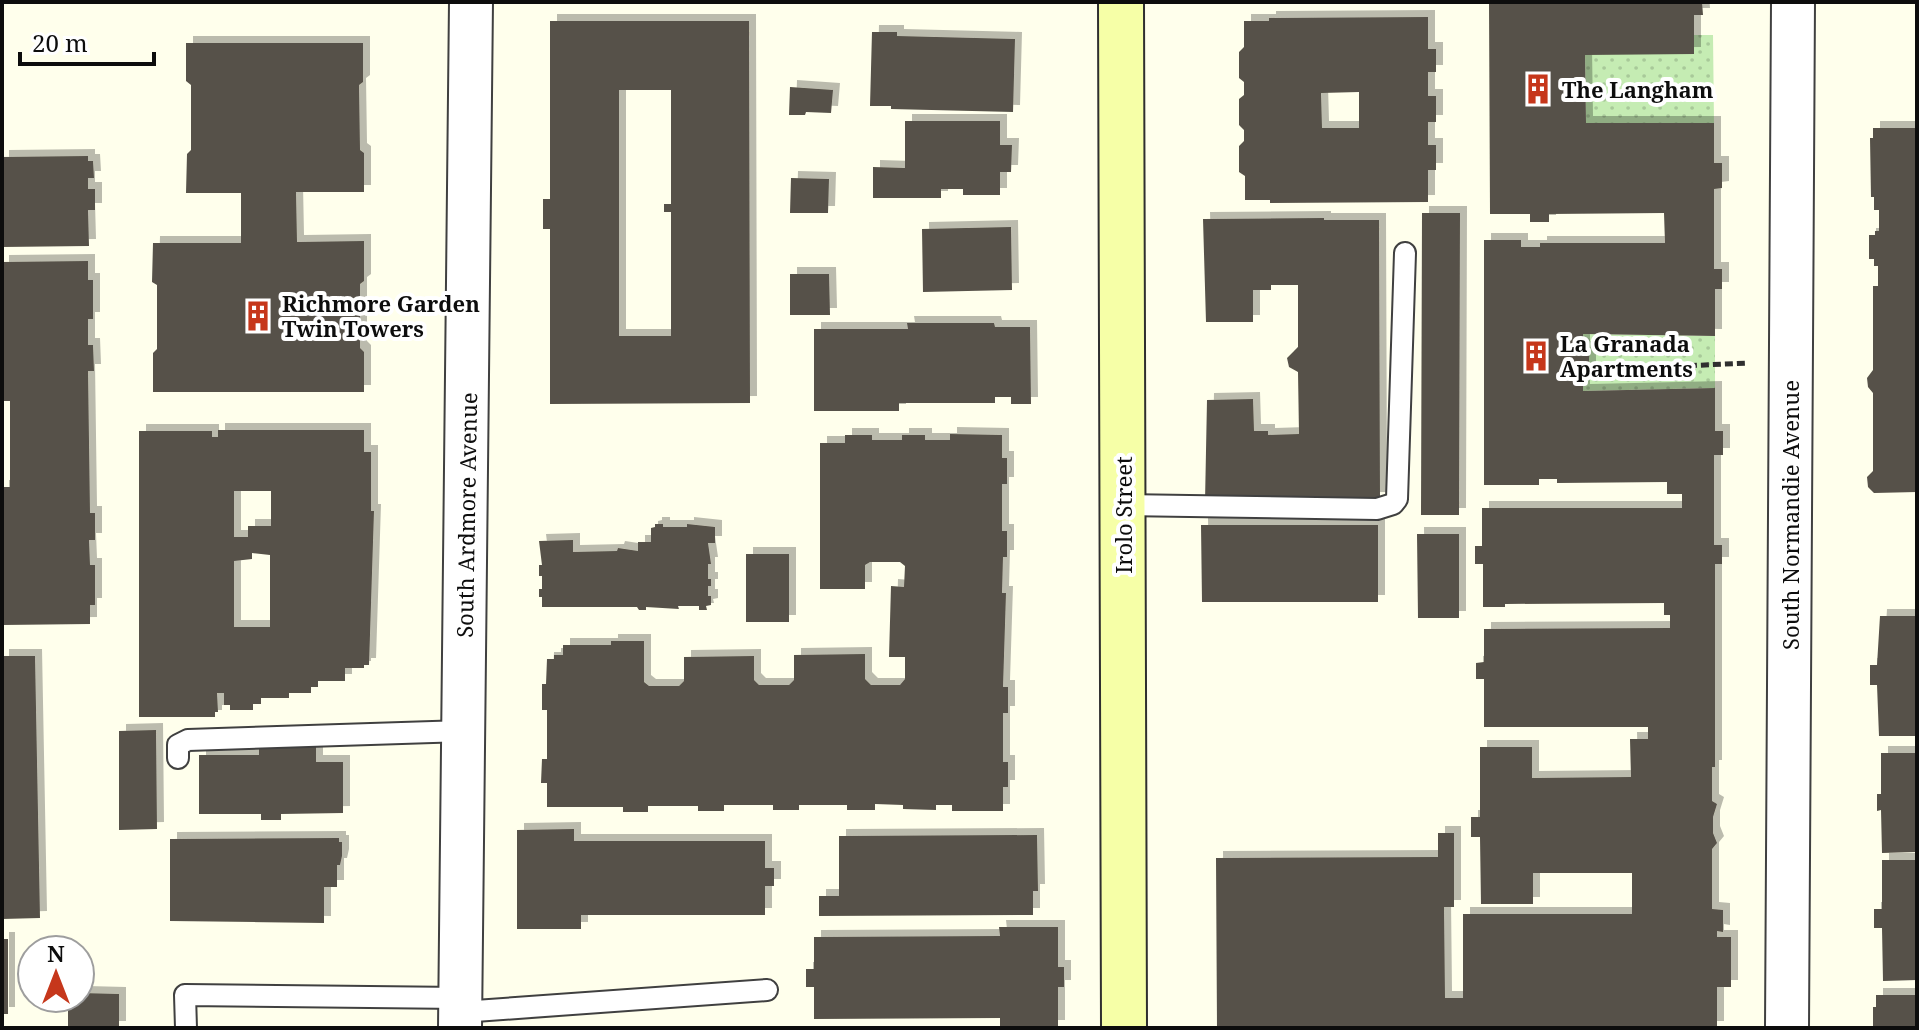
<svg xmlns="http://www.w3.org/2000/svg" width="1919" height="1030" viewBox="0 0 1919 1030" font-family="'Noto Serif',serif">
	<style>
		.garden { fill: url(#garden-dots) }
		.building { fill: #565148; fill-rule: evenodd; filter: url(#shadow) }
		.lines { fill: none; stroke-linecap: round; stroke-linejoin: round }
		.lane-casing { stroke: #404040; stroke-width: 24 }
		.street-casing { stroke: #404040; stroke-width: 46 }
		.secondary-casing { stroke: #2f2f2f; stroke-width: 48 }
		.path { stroke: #2f2f2f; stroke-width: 5; stroke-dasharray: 8 4; stroke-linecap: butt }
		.lane { stroke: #fff; stroke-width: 20 }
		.street { stroke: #fff; stroke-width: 42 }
		.secondary { stroke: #f6ffa7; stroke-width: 44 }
		.labels { text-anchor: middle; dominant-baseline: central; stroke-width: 8; stroke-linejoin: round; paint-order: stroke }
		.poi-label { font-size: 22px; font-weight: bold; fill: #0d0d0d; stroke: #fff; text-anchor: start }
		.street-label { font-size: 22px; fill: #0d0d0d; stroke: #fff }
	</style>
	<defs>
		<pattern id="garden-dots" width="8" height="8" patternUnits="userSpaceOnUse" patternTransform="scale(2)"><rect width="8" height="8" fill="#c5ecb3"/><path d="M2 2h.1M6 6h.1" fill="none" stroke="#a8c999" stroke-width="1.8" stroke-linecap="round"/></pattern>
		<filter id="shadow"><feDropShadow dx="7" dy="-7" stdDeviation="0" flood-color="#0004"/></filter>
	</defs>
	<rect width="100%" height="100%" fill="#ffffec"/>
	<path class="garden" d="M 1694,35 L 1713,35 L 1714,123 L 1586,123 L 1585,55 Z
		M 1583,334 L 1715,336 L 1715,388 L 1583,391 L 1583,377 L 1589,377 L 1589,348 L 1583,348 Z"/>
	<path class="building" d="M 1489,2 L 1702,2 L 1703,15 L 1694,15 L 1694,54 L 1585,55 L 1586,123 L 1714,123 L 1714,163 L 1722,163 L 1722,188 L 1714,189 L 1714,269 L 1722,269 L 1722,289 L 1715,289 L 1715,336 L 1583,334 L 1583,348 L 1589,348 L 1589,377 L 1583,377 L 1583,391 L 1715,388 L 1715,431 L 1723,431 L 1723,455 L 1714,455 L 1714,545 L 1722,545 L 1722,564 L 1715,564 L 1715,767 L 1712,767 L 1712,801 L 1717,804 L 1713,817 L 1713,833 L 1717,843 L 1712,849 L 1712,909 L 1723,910 L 1723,932 L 1717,931 L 1717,937 L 1731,937 L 1731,987 L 1717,987 L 1717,1028 L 1217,1028 L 1216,858 L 1438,857 L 1438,833 L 1454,833 L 1454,907 L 1444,907 L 1445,998 L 1463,998 L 1463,914 L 1632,914 L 1632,873 L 1533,873 L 1533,904 L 1481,904 L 1480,837 L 1471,837 L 1471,817 L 1480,817 L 1480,747 L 1532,747 L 1532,778 L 1631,777 L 1630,739 L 1648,739 L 1648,727 L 1484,727 L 1484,679 L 1476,679 L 1476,663 L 1484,662 L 1484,629 L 1670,628 L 1670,615 L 1664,615 L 1664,603 L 1505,604 L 1505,607 L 1483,607 L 1483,564 L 1475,564 L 1475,546 L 1482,546 L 1482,508 L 1682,508 L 1682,494 L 1667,494 L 1667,482 L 1557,483 L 1557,479 L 1539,479 L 1539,485 L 1484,485 L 1484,240 L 1521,240 L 1521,247 L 1540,247 L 1540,243 L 1665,243 L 1664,213 L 1549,214 L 1549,222 L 1530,222 L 1530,214 L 1490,214 Z
		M 1428,17 L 1428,49 L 1436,49 L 1436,72 L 1428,72 L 1428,96 L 1436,96 L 1436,122 L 1428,122 L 1428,145 L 1436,145 L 1436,170 L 1428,170 L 1428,202 L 1270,203 L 1270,200 L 1245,200 L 1245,176 L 1239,172 L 1239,146 L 1244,141 L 1244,130 L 1239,125 L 1239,99 L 1244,95 L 1244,82 L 1239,78 L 1239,52 L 1244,47 L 1244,21 L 1269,21 L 1269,18 ZM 1359,92 L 1359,128 L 1322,128 L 1321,93 Z
		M 550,21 L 749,21 L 750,403 L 550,404 L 550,229 L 543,229 L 543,199 L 550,199 ZM 619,90 L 671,90 L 671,204 L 664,204 L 664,212 L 671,212 L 671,336 L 619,336 Z
		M 872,32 L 897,32 L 897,36 L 1015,39 L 1013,112 L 891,109 L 891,106 L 870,106 Z
		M 186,43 L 363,43 L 363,82 L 359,85 L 360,150 L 364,153 L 364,192 L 296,192 L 297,242 L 364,241 L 364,281 L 360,284 L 360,348 L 364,352 L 364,392 L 153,392 L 153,353 L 157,349 L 157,285 L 152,282 L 153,243 L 241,243 L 241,193 L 186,193 L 187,154 L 191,150 L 191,85 L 186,81 Z
		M 790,87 L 833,90 L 831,113 L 806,112 L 805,115 L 789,115 Z
		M 905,121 L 1000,121 L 1000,145 L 1012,145 L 1011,172 L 1000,172 L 1000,195 L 963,195 L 963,189 L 941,189 L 941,198 L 873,198 L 873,167 L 905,168 Z
		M 1873,128 L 1917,128 L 1917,492 L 1874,493 L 1868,487 L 1867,477 L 1873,471 L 1873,393 L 1868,387 L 1867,378 L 1873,370 L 1873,286 L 1878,286 L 1878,266 L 1874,266 L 1874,259 L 1869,259 L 1869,235 L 1875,235 L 1875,231 L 1879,231 L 1879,210 L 1874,210 L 1874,197 L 1871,197 L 1870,138 L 1873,138 Z
		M 88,156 L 88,161 L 93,161 L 94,178 L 88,178 L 88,189 L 95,189 L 95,210 L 88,210 L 89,246 L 2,247 L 2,157 Z
		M 791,178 L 829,179 L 828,213 L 790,213 Z
		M 1422,213 L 1460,213 L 1459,515 L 1421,515 Z
		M 1324,218 L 1324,220 L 1379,220 L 1380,499 L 1205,502 L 1207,400 L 1253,399 L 1254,431 L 1268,431 L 1268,435 L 1299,434 L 1298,372 L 1289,367 L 1287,358 L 1298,347 L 1298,285 L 1271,285 L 1271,290 L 1253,290 L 1253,322 L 1206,322 L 1203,219 Z
		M 1011,227 L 1012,290 L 923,292 L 922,229 Z
		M 88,261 L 88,280 L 93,280 L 93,319 L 88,319 L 88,345 L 93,345 L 94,371 L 88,371 L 90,513 L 95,513 L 95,540 L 89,540 L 90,565 L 95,565 L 95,605 L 90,605 L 90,624 L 2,625 L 2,487 L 10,487 L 10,401 L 2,401 L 2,262 Z
		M 790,274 L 829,274 L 830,315 L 790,315 Z
		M 907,323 L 994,323 L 995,327 L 1030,327 L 1031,404 L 1011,404 L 1011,397 L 995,397 L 995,403 L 899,403 L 899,411 L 814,411 L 814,329 L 908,329 Z
		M 218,430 L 364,430 L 364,452 L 371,452 L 371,511 L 374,511 L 369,665 L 364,665 L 364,668 L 345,668 L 345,681 L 318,681 L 318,687 L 311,687 L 311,693 L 289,693 L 289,698 L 261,698 L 261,704 L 253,704 L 253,710 L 230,710 L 230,705 L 224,705 L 224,693 L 217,693 L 218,712 L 215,712 L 215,717 L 139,717 L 139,431 L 212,431 L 212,437 L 218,437 ZM 234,491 L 271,491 L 271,526 L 248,526 L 248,537 L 234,537 ZM 252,553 L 270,555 L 270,627 L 234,627 L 234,561 L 252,559 Z
		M 950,434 L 1002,435 L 1002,458 L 1007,458 L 1007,484 L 1002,484 L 1002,531 L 1007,531 L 1007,557 L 1003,557 L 1002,593 L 1006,593 L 1003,687 L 1008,687 L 1008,713 L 1003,713 L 1003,762 L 1008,762 L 1008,787 L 1003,787 L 1003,811 L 952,811 L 952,805 L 936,805 L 936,810 L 903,809 L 903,805 L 875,804 L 875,810 L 847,810 L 847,805 L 799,805 L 799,810 L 773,810 L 773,805 L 724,805 L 724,811 L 698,811 L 698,806 L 648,806 L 648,812 L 623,812 L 623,807 L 547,807 L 547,783 L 541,783 L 542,759 L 547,759 L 547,710 L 542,710 L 542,684 L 546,684 L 547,659 L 554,659 L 554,655 L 563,655 L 563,645 L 611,645 L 611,641 L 644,641 L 644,682 L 649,686 L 679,686 L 684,681 L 684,657 L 754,656 L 754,680 L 759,685 L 789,685 L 794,680 L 794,655 L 865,654 L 865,679 L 871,685 L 900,685 L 905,679 L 905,657 L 889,657 L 891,586 L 904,587 L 905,566 L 900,562 L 870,562 L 865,565 L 865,589 L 820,589 L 820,443 L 845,443 L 845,435 L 872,435 L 872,440 L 902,440 L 902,435 L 925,435 L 925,440 L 950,440 Z
		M 655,524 L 663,524 L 663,527 L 687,527 L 687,524 L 715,527 L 715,543 L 708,543 L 711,564 L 708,564 L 708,579 L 711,579 L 711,586 L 708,586 L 708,596 L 711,596 L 711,605 L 706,606 L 707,610 L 699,610 L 699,606 L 678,606 L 679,609 L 646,607 L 646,610 L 639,610 L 637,607 L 542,607 L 542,597 L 539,597 L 539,589 L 542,589 L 542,576 L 539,576 L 539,565 L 542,565 L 539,541 L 573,540 L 573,552 L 617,551 L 618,548 L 638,551 L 638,542 L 651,542 L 651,528 L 655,527 Z
		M 1201,525 L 1378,525 L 1378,602 L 1202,602 Z
		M 1417,534 L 1459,534 L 1459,618 L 1418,618 Z
		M 746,554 L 789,554 L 789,622 L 746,622 Z
		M 1880,616 L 1917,616 L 1917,736 L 1879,736 L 1877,685 L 1870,685 L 1870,665 L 1877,665 Z
		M 2,656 L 35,656 L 40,918 L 2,919 Z
		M 156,730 L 157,829 L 119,830 L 119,731 Z
		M 259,745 L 316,745 L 316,762 L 343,762 L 343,813 L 281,814 L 281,820 L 261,820 L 261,814 L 199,814 L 199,755 L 259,755 Z
		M 1881,753 L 1917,753 L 1917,852 L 1882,853 L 1881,810 L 1877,811 L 1877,794 L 1881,794 Z
		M 574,829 L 574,841 L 765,841 L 765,868 L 774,868 L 774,886 L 765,886 L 765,915 L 581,915 L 581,929 L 517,929 L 517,830 Z
		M 1037,835 L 1038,891 L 1033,891 L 1033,915 L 819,916 L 819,896 L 839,896 L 839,836 Z
		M 339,838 L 339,842 L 342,842 L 342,856 L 340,865 L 337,865 L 337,887 L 324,887 L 324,923 L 170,921 L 170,839 Z
		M 1882,860 L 1917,860 L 1917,980 L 1883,981 L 1882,928 L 1874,928 L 1874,909 L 1882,909 Z
		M 999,927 L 1058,927 L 1058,967 L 1064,967 L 1064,987 L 1058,987 L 1058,1027 L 1000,1027 L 1000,1018 L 814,1019 L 814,987 L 806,987 L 806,969 L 814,969 L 814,937 L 1000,936 Z
		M 2,939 L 8,939 L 8,1014 L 2,1014 Z
		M 80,993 L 119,994 L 119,1028 L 68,1028 L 68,998 L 80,998 Z
		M 1876,995 L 1917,995 L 1917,1028 L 1873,1028 L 1873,1007 L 1876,1007 Z"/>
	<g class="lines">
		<g class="lane-casing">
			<path id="lane" d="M 1123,505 L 1377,509 L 1393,504 L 1397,499 L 1405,253
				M 178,758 L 178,745 L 188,740 L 464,731
				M 461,1012 L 767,990
				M 186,1028 L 185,995 L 461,998"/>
		</g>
		<g class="street-casing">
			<path id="street" d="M 460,1028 L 471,2
				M 1787,1028 L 1793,2"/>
		</g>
		<g class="secondary-casing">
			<path id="secondary" d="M 1121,2 L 1124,1028"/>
		</g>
		<path class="path" d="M 1617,369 L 1748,363"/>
		<use href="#lane" class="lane"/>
		<use href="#street" class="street"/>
		<use href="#secondary" class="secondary"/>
	</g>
	<defs>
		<g id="building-bare" transform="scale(2.4)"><path d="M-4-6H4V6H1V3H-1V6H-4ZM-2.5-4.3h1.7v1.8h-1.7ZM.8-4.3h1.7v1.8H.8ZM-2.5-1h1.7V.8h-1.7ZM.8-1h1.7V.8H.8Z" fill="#c6371b" stroke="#fff" stroke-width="2.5" paint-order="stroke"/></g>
	</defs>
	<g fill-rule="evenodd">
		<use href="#building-bare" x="1538" y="89"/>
		<use href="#building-bare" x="258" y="316"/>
		<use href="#building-bare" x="1536" y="356"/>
	</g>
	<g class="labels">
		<g class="poi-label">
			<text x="1562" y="89">The Langham</text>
			<text x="282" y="303">Richmore Garden<tspan x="282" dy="25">Twin Towers</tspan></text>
			<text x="1560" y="343">La Granada<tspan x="1560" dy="25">Apartments</tspan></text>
		</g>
		<g class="street-label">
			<text transform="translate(466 515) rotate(-89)">South Ardmore Avenue</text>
			<text transform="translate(1123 515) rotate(-90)">Irolo Street</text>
			<text transform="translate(1790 515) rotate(-90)">South Normandie Avenue</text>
		</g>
	</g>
	<rect width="1919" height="1030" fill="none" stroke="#0d0d0d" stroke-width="8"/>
	<g transform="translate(56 974)"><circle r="38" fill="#ffffff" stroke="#9e9e9e" stroke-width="2"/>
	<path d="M0-6L14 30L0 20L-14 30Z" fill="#c6371b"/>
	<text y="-12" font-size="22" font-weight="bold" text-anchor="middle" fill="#0d0d0d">N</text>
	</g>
	<path d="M20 52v12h134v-12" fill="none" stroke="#0d0d0d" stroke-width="4"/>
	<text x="32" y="52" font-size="24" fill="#0d0d0d" stroke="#ffffff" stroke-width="6" paint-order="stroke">20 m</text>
</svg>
